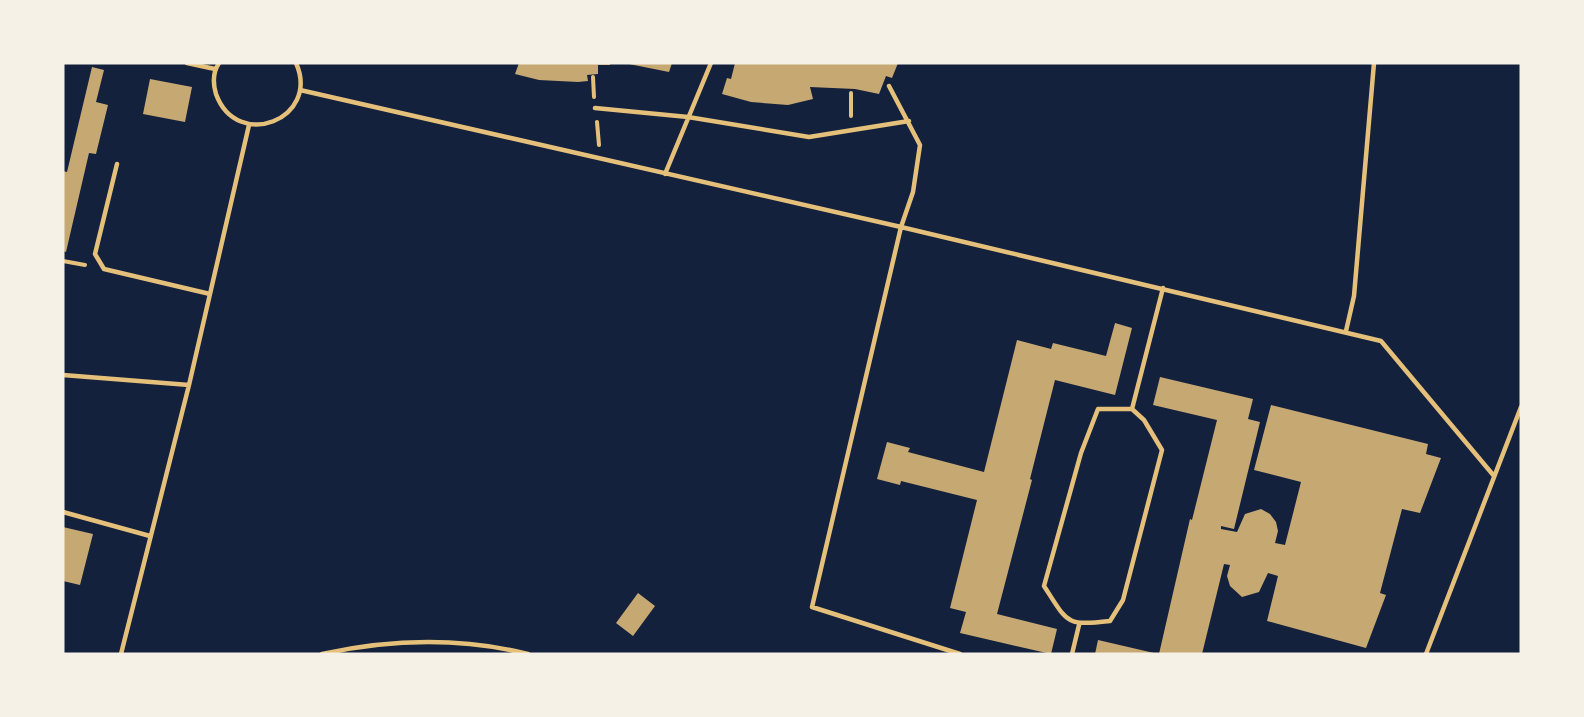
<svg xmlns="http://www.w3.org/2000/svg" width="1584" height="717" viewBox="0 0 1584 717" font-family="Georgia,serif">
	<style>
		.building { fill: #c6a872 }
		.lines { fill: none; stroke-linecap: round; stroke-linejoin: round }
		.path { stroke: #e5c07b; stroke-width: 4 }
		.service { stroke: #e5c07b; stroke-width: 4.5 }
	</style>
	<rect width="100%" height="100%" fill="#14213d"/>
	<path class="building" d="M 519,63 L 610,63 L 610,65 L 598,65 L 598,74 L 587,75 L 588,81 L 578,82 L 539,80 L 515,74 Z
		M 624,63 L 672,63 L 669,72 Z
		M 735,63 L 898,63 L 892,78 L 886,76 L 879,94 L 855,89 L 810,87 L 813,99 L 788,105 L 751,102 L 722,94 L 727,78 L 731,79 Z
		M 92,67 L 104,70 L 96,102 L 108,105 L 96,154 L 89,153 L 66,252 L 63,251 L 63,171 L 67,172 Z
		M 150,79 L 192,87 L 185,122 L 143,114 Z
		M 1115,323 L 1132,328 L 1115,395 L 1055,380 L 1030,479 L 1032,480 L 997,614 L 1057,629 L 1051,654 L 960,633 L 966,612 L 950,608 L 977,500 L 901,481 L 900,485 L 877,479 L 887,442 L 910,448 L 908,452 L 984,472 L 1017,340 L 1051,349 L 1053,343 L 1106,356 Z
		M 1160,377 L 1253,399 L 1248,419 L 1260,422 L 1234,529 L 1221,526 L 1221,529 L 1237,532 L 1245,514 L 1261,509 L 1270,514 L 1276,522 L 1278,531 L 1275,543 L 1285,545 L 1301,482 L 1254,470 L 1271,405 L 1428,444 L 1426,454 L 1441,458 L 1420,513 L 1402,509 L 1380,593 L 1386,595 L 1366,648 L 1267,621 L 1278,576 L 1268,573 L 1259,592 L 1242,597 L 1230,586 L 1227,576 L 1230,565 L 1224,564 L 1202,654 L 1159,654 L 1190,519 L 1192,520 L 1217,420 L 1153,405 Z
		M 63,527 L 93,534 L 80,585 L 63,581 Z
		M 638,593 L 655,606 L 633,636 L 616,623 Z
		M 1098,640 L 1154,653 L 1154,654 L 1095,654 Z"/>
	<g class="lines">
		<path class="path" d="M 593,77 L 594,97
			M 851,116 L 851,93
			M 597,122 L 599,145
			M 63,261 L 85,265"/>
		<path class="service" d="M 187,63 L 215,69
			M 219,63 C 213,72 213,84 216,94 C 237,152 321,119 296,63
			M 889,86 L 920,145 L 913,192 L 901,227 L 812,607 L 960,654
			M 300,90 L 901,227 L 1381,341 L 1494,476
			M 595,108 L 688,117 L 809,137 L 909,121
			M 117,164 L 95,254 L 104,269 L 210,294
			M 665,174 L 711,63
			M 1346,331 L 1354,296 L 1374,63
			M 63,375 L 189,385
			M 1132,409 L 1144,420 L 1162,450 L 1123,600 L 1110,621 C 1065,626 1068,623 1044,586 L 1081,453 L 1098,409 L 1132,409 L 1163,288
			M 63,512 L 150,536
			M 121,654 L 189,385 L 249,125
			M 322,654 C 391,639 459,637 528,654
			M 1072,654 L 1079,625
			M 1426,654 L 1521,407"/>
	</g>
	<rect width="1584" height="717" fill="none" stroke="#f6f1e7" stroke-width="129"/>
</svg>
